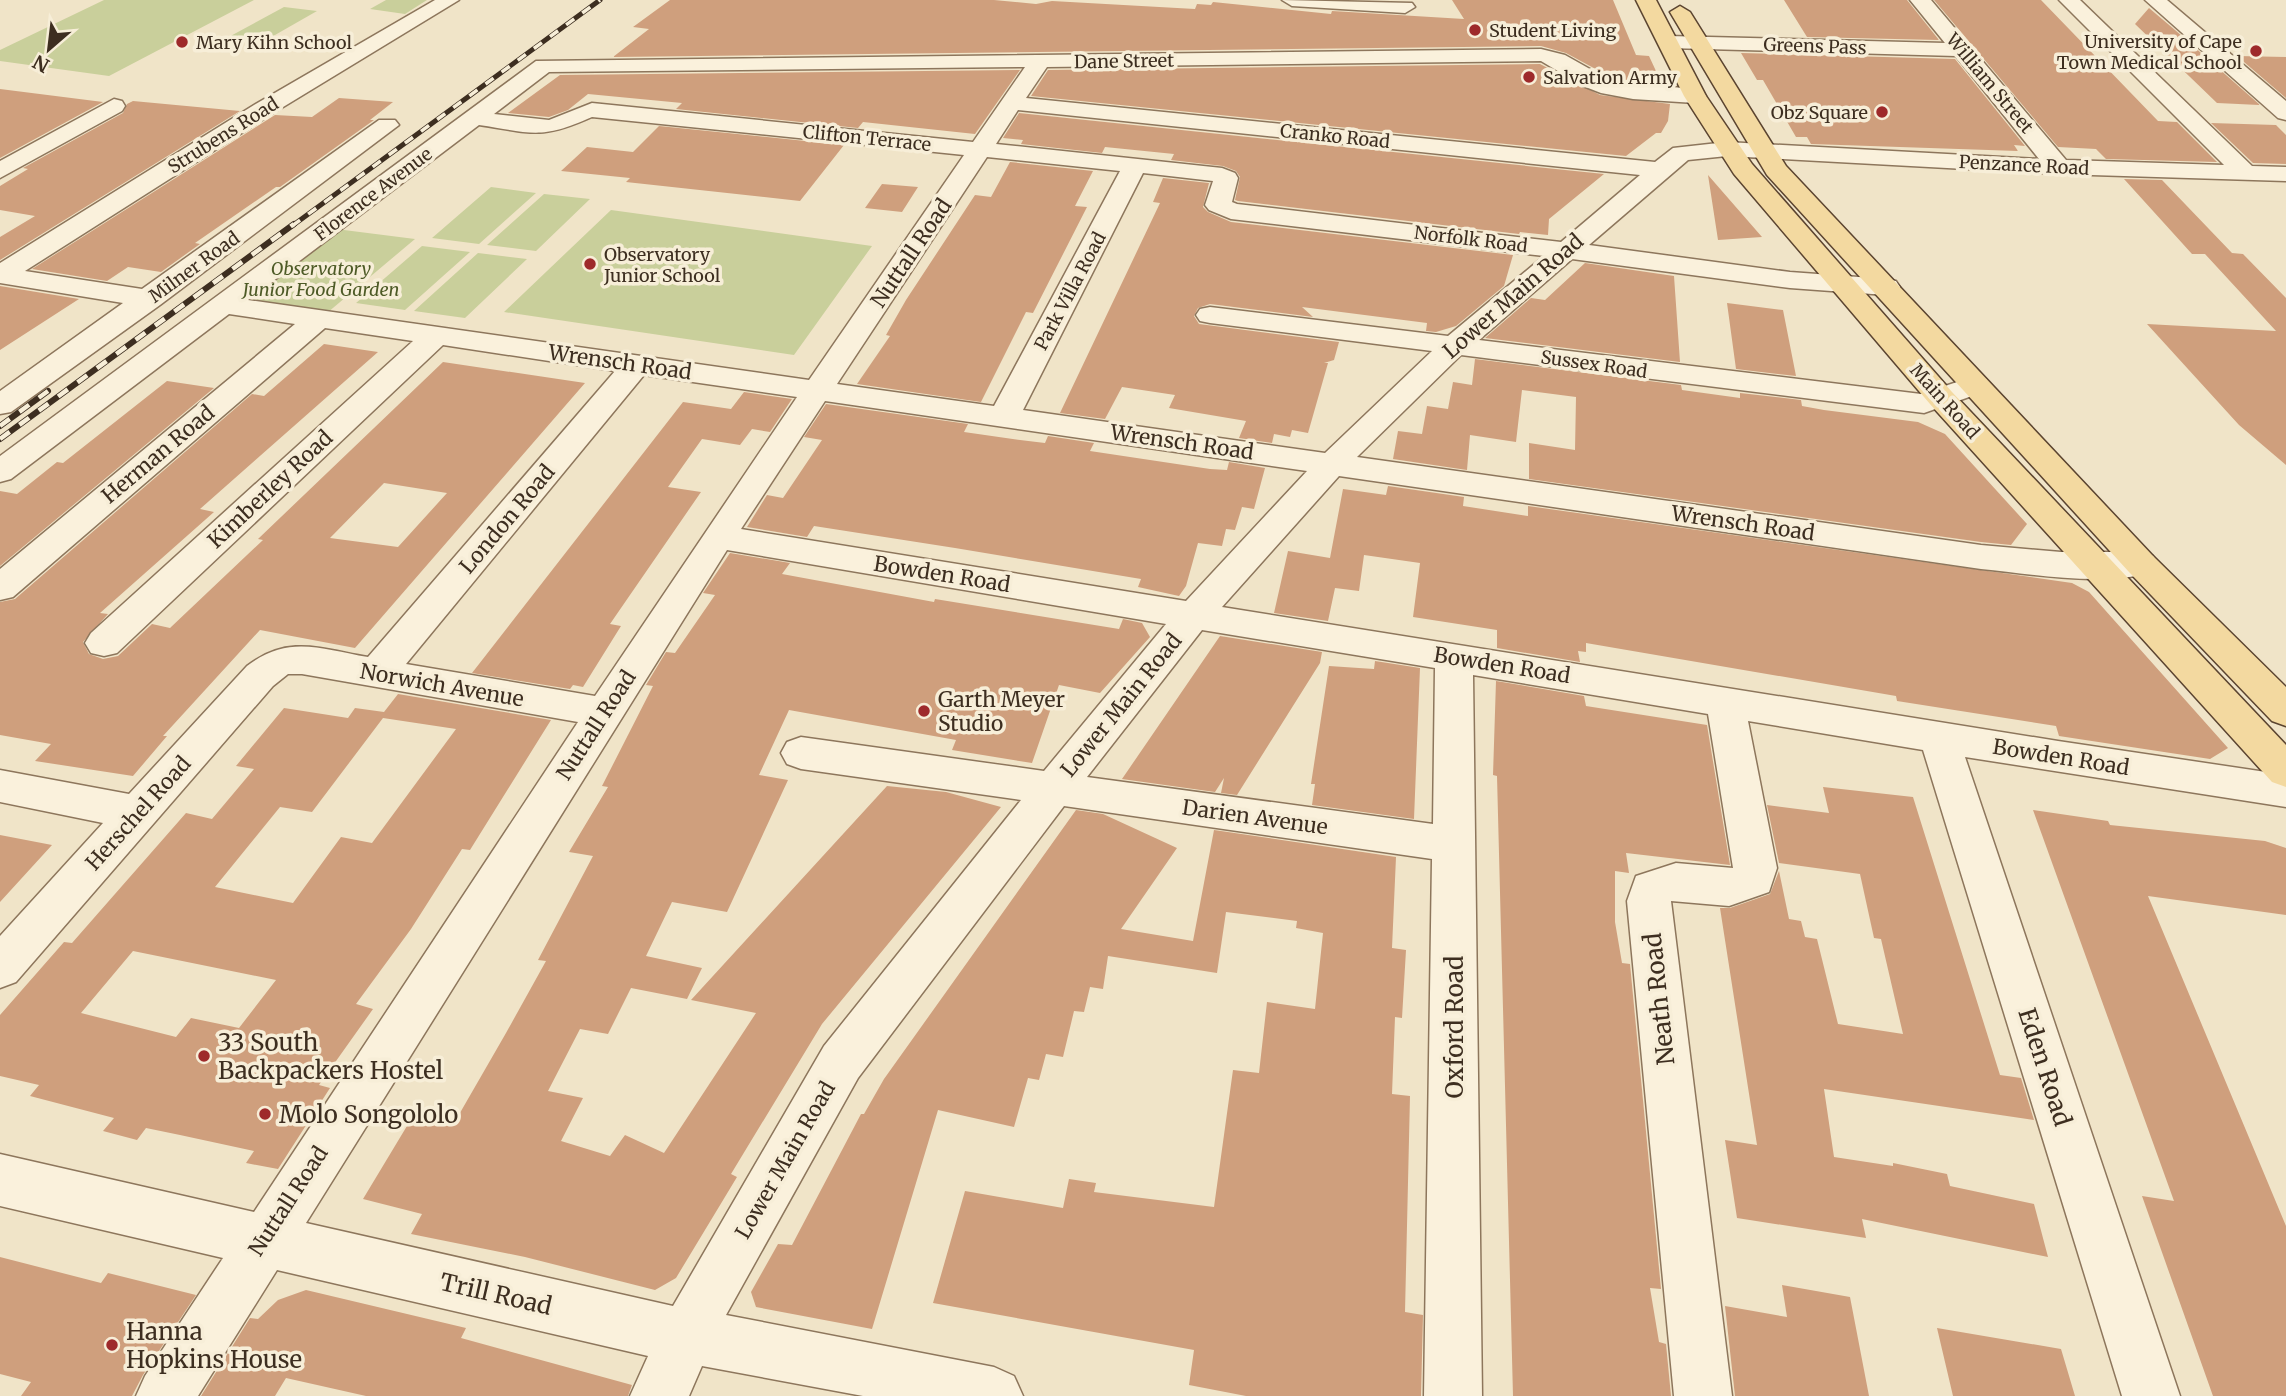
<svg xmlns="http://www.w3.org/2000/svg" width="2286" height="1396" viewBox="0 0 2286 1396" font-family="Merriweather,serif">
	<style>
		.green { fill: #c9cf9b }
		.building { fill: #cf9f7d; fill-rule: evenodd }
		.lines { fill: none; stroke-linecap: round; stroke-linejoin: round }
		.minor-casing { stroke: #8d765c; stroke-width: 3 }
		.major-casing { stroke: #5b4430; stroke-width: 3 }
		.minor { fill: #faf1dc; fill-rule: evenodd }
		.major { fill: #f3d9a0; fill-rule: evenodd }
		.rail-far1-casing { stroke: #3d2e20; stroke-width: 5 }
		.rail-casing { stroke: #3d2e20; stroke-width: 6 }
		.rail-far1 { stroke: #f7eed8; stroke-width: 3.5; stroke-dasharray: 10; stroke-linecap: butt }
		.rail { stroke: #f7eed8; stroke-width: 4.5; stroke-dasharray: 12; stroke-linecap: butt }
		.poi-dot { fill: #9e2a2b; stroke: #f7eed8; stroke-width: 2.5 }
		.labels { text-anchor: middle; dominant-baseline: central; stroke-width: 7; stroke-linejoin: round; paint-order: stroke }
		.far-poi-label { font-size: 18px; fill: #3d2e20; stroke: #f7eed8; text-anchor: start }
		.far-street-label { font-size: 18px; fill: #3d2e20; stroke: #f7eed8 }
		.far-park-label { font-size: 18px; font-style: italic; fill: #4d5a26; stroke: #f7eed8 }
		.street-label { font-size: 21px; fill: #3d2e20; stroke: #f7eed8 }
		.poi-label { font-size: 21px; fill: #3d2e20; stroke: #f7eed8; text-anchor: start }
		.near-street-label { font-size: 24px; fill: #3d2e20; stroke: #f7eed8 }
		.near-poi-label { font-size: 24px; fill: #3d2e20; stroke: #f7eed8; text-anchor: start }
	</style>
	<rect width="100%" height="100%" fill="#f0e4c8"/>
	<path class="green" d="M 104,0 L 254,0 L 109,76 L 0,61 L 0,50 Z
		M 386,0 L 427,0 L 405,14 L 370,9 Z
		M 284,7 L 317,11 L 261,43 L 225,39 Z
		M 491,187 L 536,193 L 479,244 L 432,238 Z
		M 544,194 L 590,199 L 536,251 L 487,245 Z
		M 611,210 L 872,246 L 794,355 L 504,312 Z
		M 336,229 L 415,239 L 327,313 L 242,300 Z
		M 422,246 L 470,252 L 405,310 L 356,303 Z
		M 478,253 L 527,259 L 465,318 L 414,311 Z"/>
	<path class="building" d="M 670,0 L 994,0 L 1036,4 L 1052,1 L 1195,9 L 1197,4 L 1211,5 L 1213,2 L 1331,14 L 1332,11 L 1464,19 L 1452,0 L 1613,0 L 1636,55 L 1649,56 L 1662,84 L 1614,79 L 1566,53 L 1541,46 L 613,57 L 649,29 L 633,27 Z
		M 1784,0 L 1907,0 L 1939,40 L 1807,37 Z
		M 1934,0 L 2041,0 L 2158,121 L 2177,122 L 2217,162 L 2106,159 L 2096,149 L 2058,147 Z
		M 2149,8 L 2175,30 L 2260,105 L 2217,103 L 2135,24 Z
		M 1741,53 L 1955,59 L 2025,146 L 2014,145 L 2018,151 L 1811,144 L 1807,137 L 1796,137 L 1763,80 L 1757,80 Z
		M 2237,56 L 2286,57 L 2286,98 Z
		M 1540,64 L 1600,95 L 1670,104 L 1668,121 L 1661,133 L 1656,133 L 1626,156 L 1031,96 L 1048,70 Z
		M 1020,70 L 975,134 L 863,122 L 858,128 L 676,109 L 682,103 L 588,94 L 568,110 L 549,117 L 508,113 L 560,75 Z
		M 0,89 L 103,102 L 0,158 Z
		M 339,98 L 393,102 L 370,120 L 374,120 L 280,187 L 276,187 L 195,243 L 200,244 L 161,272 L 128,267 L 107,281 L 32,269 L 275,115 L 312,117 Z
		M 133,101 L 240,111 L 0,260 L 0,237 L 35,216 L 0,210 L 0,186 L 28,169 L 23,168 L 123,113 L 127,104 Z
		M 1019,113 L 1604,174 L 1549,219 L 1548,235 L 1520,232 L 1519,234 L 1238,201 L 1235,200 L 1240,177 L 1236,171 L 1223,166 L 1171,160 L 1174,154 L 1105,147 L 1102,153 L 1021,144 L 1023,140 L 1003,138 Z
		M 2211,123 L 2276,125 L 2286,135 L 2286,164 L 2253,163 Z
		M 659,126 L 844,145 L 800,201 L 626,182 L 630,178 L 561,171 L 587,147 L 633,152 Z
		M 1010,162 L 1093,171 L 1075,206 L 1087,207 L 1033,313 L 1026,312 L 981,402 L 857,384 L 890,336 L 886,335 L 906,300 L 975,195 L 991,197 Z
		M 1708,175 L 1762,237 L 1718,240 Z
		M 1163,178 L 1209,183 L 1203,207 L 1208,212 L 1231,222 L 1513,255 L 1504,286 L 1456,326 L 1436,332 L 1426,331 L 1427,323 L 1302,307 L 1313,317 L 1210,304 L 1198,308 L 1194,316 L 1199,324 L 1339,342 L 1334,360 L 1324,363 L 1328,363 L 1308,433 L 1292,430 L 1290,437 L 1274,434 L 1272,443 L 1239,438 L 1246,421 L 1169,408 L 1175,395 L 1122,387 L 1105,419 L 1060,413 L 1160,203 L 1153,202 Z
		M 2124,179 L 2162,180 L 2232,253 L 2243,254 L 2286,298 L 2286,465 L 2239,425 L 2147,324 L 2276,331 L 2205,254 L 2192,254 Z
		M 882,184 L 918,187 L 902,212 L 865,208 Z
		M 1585,263 L 1674,276 L 1680,362 L 1485,338 L 1531,298 L 1545,300 Z
		M 0,286 L 79,299 L 0,350 Z
		M 1727,303 L 1783,310 L 1796,376 L 1736,369 Z
		M 324,344 L 378,352 L 200,509 L 214,512 L 100,613 L 108,614 L 83,642 L 89,654 L 103,659 L 118,656 L 152,624 L 170,628 L 263,540 L 258,539 L 443,362 L 585,383 L 355,648 L 260,630 L 163,736 L 167,736 L 133,776 L 35,761 L 51,744 L 0,735 L 0,602 L 15,599 L 252,394 L 264,396 ZM 384,483 L 447,493 L 398,547 L 330,538 Z
		M 1475,359 L 1681,385 L 1682,390 L 1740,398 L 1740,393 L 1801,400 L 1802,406 L 1824,410 L 1918,422 L 1945,434 L 2027,524 L 2011,545 L 1981,542 L 1529,479 L 1529,443 L 1575,450 L 1576,397 L 1522,390 L 1516,442 L 1470,435 L 1467,470 L 1393,459 L 1398,431 L 1422,434 L 1427,406 L 1448,409 L 1453,382 L 1472,385 Z
		M 167,381 L 214,388 L 0,566 L 0,491 L 17,494 L 57,462 L 63,463 Z
		M 744,392 L 792,399 L 770,432 L 752,429 L 740,445 L 702,439 L 668,487 L 701,492 L 610,624 L 621,626 L 583,687 L 573,685 L 570,689 L 472,673 L 683,402 L 731,409 Z
		M 826,404 L 968,424 L 964,432 L 1020,440 L 1045,443 L 1048,436 L 1094,443 L 1090,451 L 1210,469 L 1227,470 L 1229,462 L 1265,468 L 1254,509 L 1242,507 L 1235,530 L 1226,529 L 1222,546 L 1198,543 L 1186,586 L 1179,596 L 1138,587 L 1141,579 L 955,548 L 814,526 L 807,537 L 747,527 L 767,495 L 783,498 L 822,440 L 804,437 Z
		M 1388,486 L 1464,497 L 1463,506 L 1528,516 L 1528,506 L 2072,583 L 2089,592 L 2228,748 L 2210,759 L 2059,736 L 2056,726 L 1897,701 L 1896,696 L 1586,643 L 1586,652 L 1578,651 L 1580,662 L 1497,648 L 1497,630 L 1413,617 L 1420,563 L 1364,555 L 1359,591 L 1335,588 L 1328,621 L 1274,613 L 1288,551 L 1330,558 L 1343,489 L 1386,495 Z
		M 730,553 L 790,563 L 782,574 L 934,602 L 935,599 L 1119,629 L 1123,619 L 1142,623 L 1150,637 L 1100,693 L 1059,685 L 1032,763 L 952,750 L 956,740 L 789,710 L 759,775 L 788,780 L 727,912 L 672,902 L 646,956 L 702,968 L 687,999 L 631,988 L 608,1034 L 580,1029 L 548,1091 L 583,1098 L 561,1141 L 610,1156 L 625,1135 L 664,1153 L 756,1013 L 691,1000 L 887,786 L 946,792 L 1001,807 L 822,1024 L 731,1174 L 737,1177 L 676,1278 L 655,1290 L 525,1257 L 411,1234 L 422,1214 L 363,1199 L 413,1116 L 453,1125 L 506,1033 L 546,961 L 538,960 L 593,856 L 569,852 L 608,787 L 602,786 L 653,686 L 646,685 L 666,652 L 675,653 L 715,595 L 703,593 Z
		M 1220,636 L 1322,652 L 1320,663 L 1237,795 L 1221,793 L 1224,778 L 1215,792 L 1122,779 Z
		M 1375,661 L 1420,668 L 1414,819 L 1312,805 L 1315,784 L 1311,784 L 1329,666 L 1374,669 Z
		M 1496,681 L 1584,696 L 1586,706 L 1707,725 L 1730,865 L 1626,853 L 1629,873 L 1615,871 L 1615,922 L 1622,963 L 1630,964 L 1661,1289 L 1650,1288 L 1659,1342 L 1666,1344 L 1671,1396 L 1513,1396 L 1497,776 L 1493,775 Z
		M 398,694 L 551,720 L 470,850 L 462,849 L 411,929 L 356,1004 L 373,1009 L 319,1085 L 330,1088 L 278,1169 L 246,1163 L 254,1151 L 180,1135 L 146,1128 L 137,1140 L 103,1131 L 114,1118 L 30,1096 L 39,1085 L 0,1076 L 0,1015 L 64,942 L 72,943 L 186,813 L 212,819 L 254,769 L 236,766 L 284,708 L 348,718 L 355,708 L 384,712 ZM 383,718 L 456,729 L 372,843 L 341,837 L 293,903 L 215,887 L 280,807 L 312,812 ZM 133,951 L 276,980 L 239,1028 L 191,1018 L 176,1037 L 81,1013 Z
		M 1823,787 L 1913,797 L 2000,1075 L 2021,1078 L 2034,1120 L 1824,1089 L 1834,1157 L 1893,1166 L 1893,1163 L 1947,1174 L 1950,1186 L 2034,1204 L 2048,1257 L 1862,1219 L 1866,1238 L 1737,1218 L 1725,1140 L 1757,1145 L 1720,908 L 1730,908 L 1770,894 L 1779,871 L 1789,919 L 1801,921 L 1805,937 L 1817,939 L 1838,1024 L 1903,1034 L 1881,939 L 1874,938 L 1860,874 L 1779,863 L 1767,805 L 1829,813 Z
		M 1076,810 L 1103,814 L 1177,848 L 1121,929 L 1193,941 L 1214,830 L 1396,857 L 1392,948 L 1406,950 L 1402,1018 L 1395,1017 L 1392,1094 L 1410,1096 L 1405,1312 L 1423,1315 L 1421,1396 L 1246,1396 L 1189,1385 L 1194,1350 L 933,1303 L 965,1191 L 1063,1208 L 1069,1179 L 1096,1183 L 1094,1192 L 1214,1207 L 1233,1070 L 1259,1073 L 1267,1002 L 1315,1009 L 1323,933 L 1296,928 L 1297,921 L 1226,912 L 1217,973 L 1108,956 L 1103,989 L 1090,987 L 1084,1012 L 1074,1011 L 1063,1057 L 1046,1054 L 1039,1080 L 1028,1078 L 1014,1127 L 938,1110 L 872,1329 L 756,1307 L 751,1292 L 778,1244 L 792,1245 L 861,1114 L 864,1114 L 884,1079 Z
		M 2033,810 L 2108,821 L 2110,825 L 2265,841 L 2286,848 L 2286,915 L 2148,896 L 2286,1226 L 2286,1396 L 2213,1396 L 2142,1196 L 2174,1201 Z
		M 0,835 L 52,845 L 0,902 Z
		M 0,1257 L 101,1283 L 108,1273 L 196,1295 L 143,1375 L 132,1396 L 21,1396 L 31,1382 L 0,1374 Z
		M 1782,1285 L 1850,1297 L 1869,1396 L 1735,1396 L 1725,1306 L 1787,1317 Z
		M 306,1290 L 466,1328 L 461,1338 L 632,1385 L 628,1396 L 366,1396 L 286,1378 L 275,1396 L 201,1396 L 250,1318 L 258,1319 L 278,1300 Z
		M 1937,1328 L 2061,1349 L 2075,1396 L 1953,1396 Z"/>
	<g class="lines">
		<g class="minor-casing">
			<path id="minor" d="M 435,0 L 459,0 L 270,115 L 25,271 L 142,289 L 379,120 L 395,120 L 399,125 L 160,305 L 11,412 L 0,414 L 0,391 L 123,303 L 0,283 L 0,263 L 254,105 Z
				M 1282,0 L 1412,3 L 1415,7 L 1405,13 L 1292,6 Z
				M 1910,0 L 1931,0 L 2066,160 L 2224,165 L 2059,0 L 2080,0 L 2252,166 L 2286,167 L 2286,181 L 2059,174 L 1727,156 L 1688,160 L 1589,245 L 1790,272 L 1886,279 L 1896,281 L 1900,287 L 1896,293 L 1886,295 L 1790,288 L 1572,259 L 1479,340 L 1921,394 L 1975,376 L 1986,379 L 1990,385 L 1986,391 L 1924,413 L 1461,355 L 1357,457 L 1981,545 L 2061,552 L 2141,552 L 2153,556 L 2158,564 L 2153,572 C 2103,587 2032,574 1981,569 L 1339,476 L 1222,607 L 2058,741 L 2286,775 L 2286,807 L 1965,757 L 2180,1396 L 2122,1396 L 1923,750 L 1748,721 L 1777,868 L 1769,892 L 1729,906 L 1671,901 L 1732,1396 L 1674,1396 L 1627,901 L 1636,876 L 1676,863 L 1733,868 L 1708,714 L 1473,675 L 1482,1396 L 1424,1396 L 1432,859 L 1064,806 L 858,1078 L 726,1315 L 994,1367 L 1014,1376 L 1023,1396 L 863,1396 L 702,1366 L 689,1396 L 630,1396 L 648,1356 L 277,1270 L 198,1396 L 136,1396 L 145,1376 L 223,1258 L 0,1206 L 0,1154 L 254,1212 L 578,722 L 302,674 L 288,674 L 273,686 L 16,982 L 0,988 L 0,936 L 103,823 L 0,802 L 0,770 L 129,794 L 247,666 C 288,634 321,649 368,657 L 615,371 L 443,345 L 117,653 L 104,656 L 91,653 L 85,643 L 91,633 L 413,341 L 325,328 L 13,597 L 0,600 L 0,569 L 295,324 L 229,314 L 11,479 L 0,482 L 0,456 L 536,61 L 1541,49 L 1565,55 L 1613,82 L 1695,89 L 1706,96 L 1695,103 L 1633,99 L 1601,93 L 1583,86 L 1541,61 L 1047,67 L 1026,98 L 1655,162 L 1673,148 L 1727,142 L 2039,159 L 1956,56 L 1668,48 L 1658,42 L 1668,36 L 1945,43 ZM 1025,67 L 973,142 L 592,103 L 549,120 L 494,114 L 549,72 ZM 1018,110 L 1640,175 L 1561,242 L 1237,204 L 1232,202 L 1238,178 L 1235,173 L 1222,168 L 996,144 ZM 592,117 L 964,155 L 809,380 L 248,300 L 479,125 C 533,133 541,140 592,117 ZM 987,157 L 1120,171 L 994,406 L 837,384 ZM 1143,173 L 1213,181 L 1205,205 L 1209,210 L 1231,219 L 1544,256 L 1448,336 L 1210,307 L 1200,309 L 1196,315 L 1200,321 L 1210,323 L 1432,351 L 1325,453 L 1023,410 ZM 644,375 L 797,397 L 595,696 L 406,664 ZM 825,401 L 1307,471 L 1186,601 L 741,529 ZM 727,550 L 1166,624 L 1044,771 L 801,737 L 787,742 L 781,753 L 787,764 L 801,769 L 1021,800 L 824,1046 L 673,1306 L 306,1223 ZM 1202,630 L 1435,668 L 1433,824 L 1087,777 Z
				M 2145,0 L 2167,0 L 2286,101 L 2286,120 L 2278,118 Z
				M 114,99 L 122,101 L 125,106 L 122,111 L 0,178 L 0,161 Z"/>
		</g>
		<g class="major-casing">
			<path id="major" d="M 1636,0 L 1656,0 L 1706,96 L 1752,164 L 1952,392 L 2286,745 L 2286,787 L 2272,782 L 1930,404 L 1734,174 L 1684,96 Z
				M 1680,6 L 1690,12 L 1786,166 L 2153,556 L 2286,687 L 2286,726 L 2272,721 L 2129,572 L 1767,175 L 1670,12 Z"/>
		</g>
		<use href="#minor" class="minor"/>
		<use href="#major" class="major"/>
		<g class="rail-far1-casing">
			<path id="rail-far1" d="M 292,226 L 600,0"/>
		</g>
		<g class="rail-casing">
			<path id="rail" d="M 0,426 L 48,391
				M 0,439 L 294,224"/>
		</g>
		<use href="#rail-far1" class="rail-far1"/>
		<use href="#rail" class="rail"/>
	</g>
	<g class="poi-dot">
		<circle cx="1475" cy="30" r="7"/>
		<circle cx="182" cy="42" r="7"/>
		<circle cx="2256" cy="51" r="7"/>
		<circle cx="1529" cy="77" r="7"/>
		<circle cx="1882" cy="112" r="7"/>
		<circle cx="590" cy="264" r="7"/>
		<circle cx="924" cy="711" r="7"/>
		<circle cx="204" cy="1056" r="7"/>
		<circle cx="265" cy="1114" r="7"/>
		<circle cx="112" cy="1345" r="7"/>
	</g>
	<g class="labels">
		<g class="far-poi-label">
			<text x="1489" y="30">Student Living</text>
			<text x="2242" y="41" text-anchor="end">University of Cape<tspan x="2242" dy="21">Town Medical School</tspan></text>
			<text x="196" y="42">Mary Kihn School</text>
			<text x="1543" y="77">Salvation Army</text>
			<text x="1868" y="112" text-anchor="end">Obz Square</text>
			<text x="604" y="254">Observatory<tspan x="604" dy="21">Junior School</tspan></text>
		</g>
		<g class="far-street-label">
			<text transform="translate(1815 46) rotate(2)">Greens Pass</text>
			<text transform="translate(1124 61) rotate(-1)">Dane Street</text>
			<text transform="translate(1990 83) rotate(50)">William Street</text>
			<text transform="translate(223 135) rotate(-32)">Strubens Road</text>
			<text transform="translate(1335 136) rotate(6)">Cranko Road</text>
			<text transform="translate(867 138) rotate(6)">Clifton Terrace</text>
			<text transform="translate(2024 165) rotate(3)">Penzance Road</text>
			<text transform="translate(373 194) rotate(-37)">Florence Avenue</text>
			<text transform="translate(1471 239) rotate(7)">Norfolk Road</text>
			<text transform="translate(194 267) rotate(-36)">Milner Road</text>
			<text transform="translate(1070 291) rotate(-62)">Park Villa Road</text>
			<text transform="translate(1594 364) rotate(8)">Sussex Road</text>
			<text transform="translate(1945 401) rotate(48)">Main Road</text>
		</g>
		<g class="far-park-label">
			<text x="321" y="268">Observatory<tspan x="321" dy="21">Junior Food Garden</tspan></text>
		</g>
		<g class="street-label">
			<text transform="translate(911 253) rotate(-56)">Nuttall Road</text>
			<text transform="translate(1513 296) rotate(-41)">Lower Main Road</text>
			<text transform="translate(620 362) rotate(8)">Wrensch Road</text>
			<text transform="translate(1182 442) rotate(8)">Wrensch Road</text>
			<text transform="translate(158 454) rotate(-40)">Herman Road</text>
			<text transform="translate(270 489) rotate(-43)">Kimberley Road</text>
			<text transform="translate(507 519) rotate(-50)">London Road</text>
			<text transform="translate(1743 523) rotate(8)">Wrensch Road</text>
			<text transform="translate(942 574) rotate(9)">Bowden Road</text>
			<text transform="translate(1502 665) rotate(9)">Bowden Road</text>
			<text transform="translate(442 685) rotate(10)">Norwich Avenue</text>
			<text transform="translate(1121 705) rotate(-51)">Lower Main Road</text>
			<text transform="translate(596 725) rotate(-57)">Nuttall Road</text>
			<text transform="translate(2061 757) rotate(9)">Bowden Road</text>
			<text transform="translate(138 813) rotate(-48)">Herschel Road</text>
			<text transform="translate(1255 817) rotate(8)">Darien Avenue</text>
			<text transform="translate(785 1160) rotate(-60)">Lower Main Road</text>
			<text transform="translate(288 1201) rotate(-57)">Nuttall Road</text>
		</g>
		<g class="poi-label">
			<text x="938" y="699">Garth Meyer<tspan x="938" dy="24">Studio</tspan></text>
		</g>
		<g class="near-street-label">
			<text transform="translate(1659 999) rotate(-96)">Neath Road</text>
			<text transform="translate(1454 1027) rotate(-90)">Oxford Road</text>
			<text transform="translate(2045 1067) rotate(72)">Eden Road</text>
			<text transform="translate(496 1294) rotate(13)">Trill Road</text>
		</g>
		<g class="near-poi-label">
			<text x="218" y="1042">33 South<tspan x="218" dy="28">Backpackers Hostel</tspan></text>
			<text x="279" y="1114">Molo Songololo</text>
			<text x="126" y="1331">Hanna<tspan x="126" dy="28">Hopkins House</tspan></text>
		</g>
	</g>
	<g transform="translate(49 49) rotate(208)" stroke="#f7eed8" stroke-width="5" paint-order="stroke">
	<path d="M0-5L12 26L0 18L-12 26Z" fill="#3d2e20"/>
	<text y="-10" font-size="19" font-weight="bold" text-anchor="middle" fill="#3d2e20">N</text>
	</g>
</svg>
